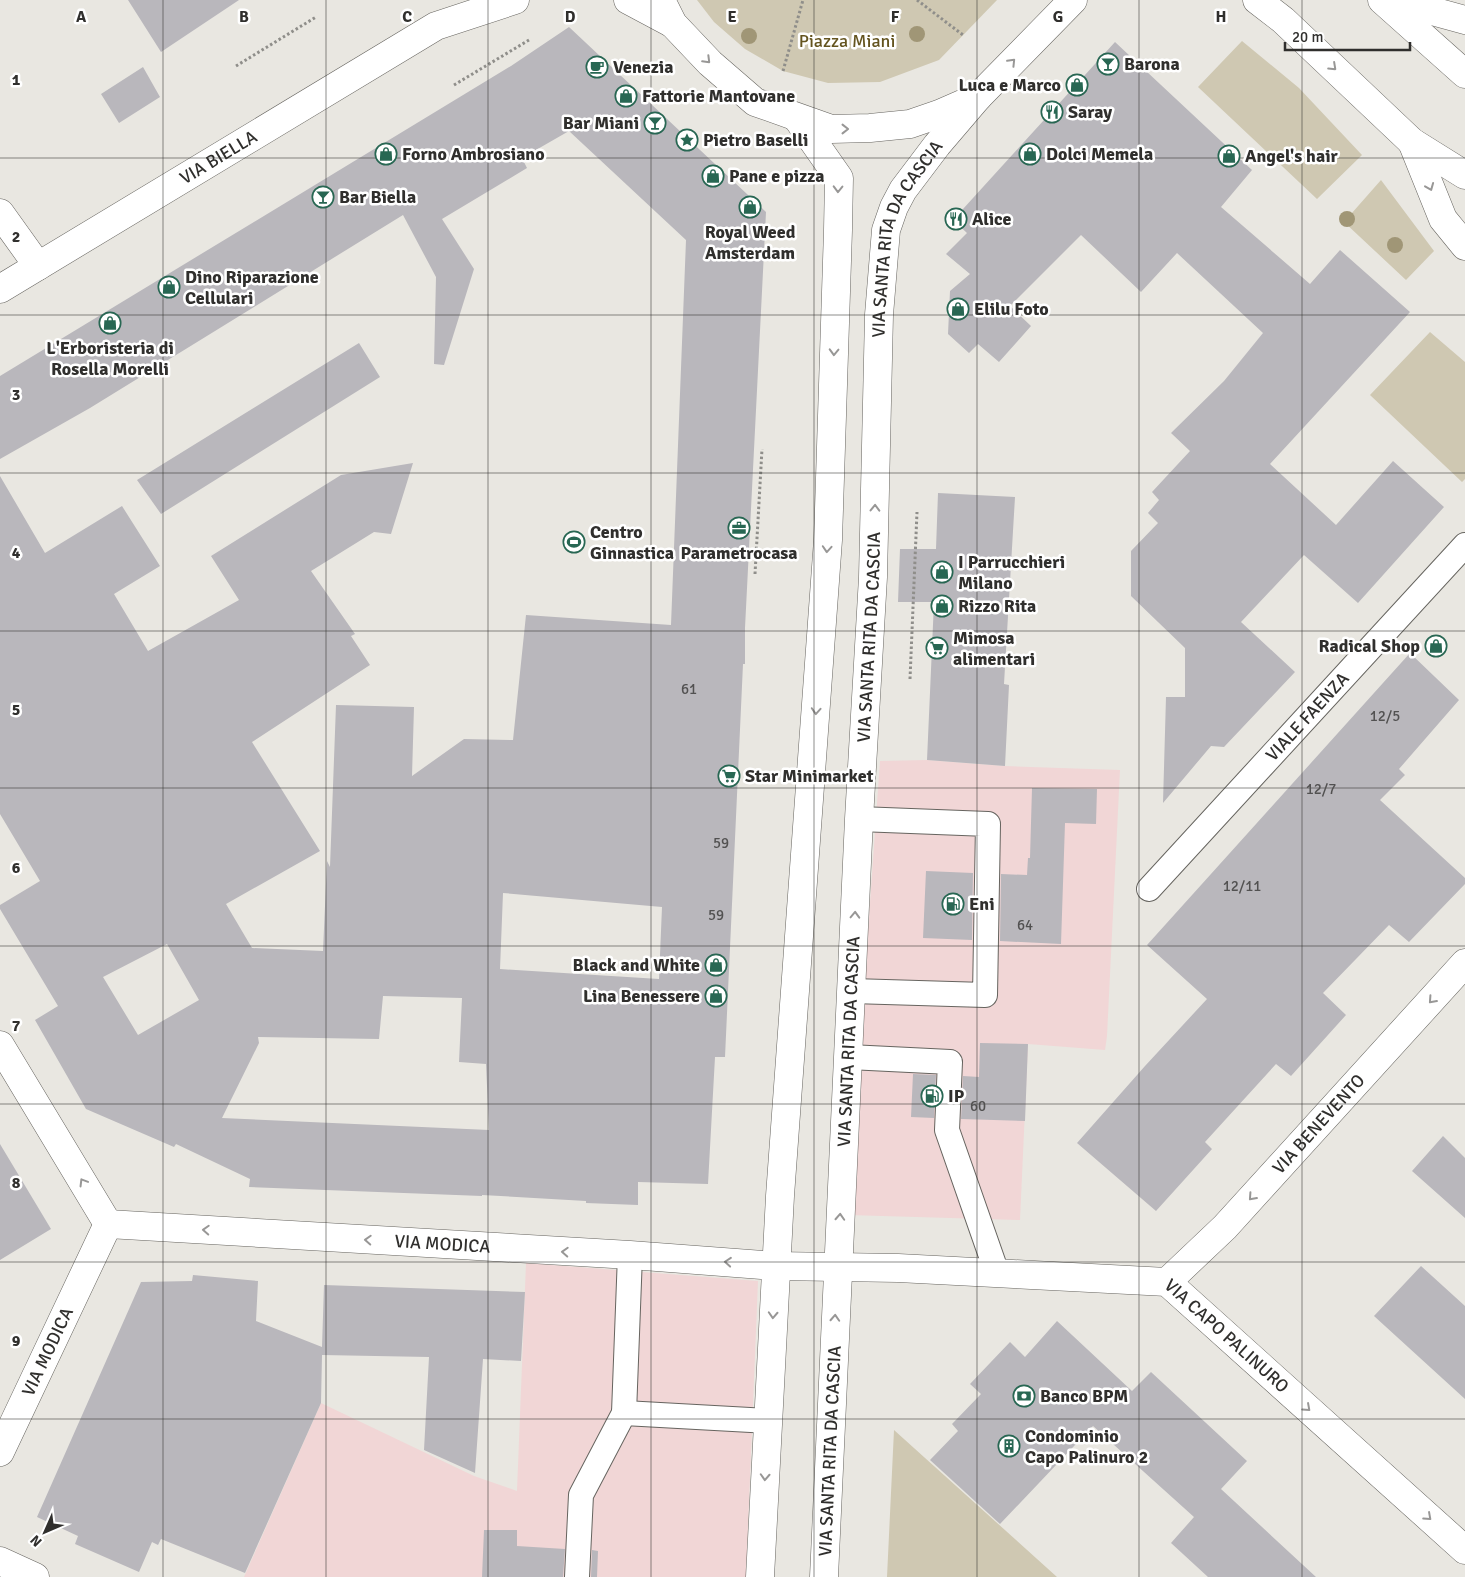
<svg xmlns="http://www.w3.org/2000/svg" width="1465" height="1577" viewBox="0 0 1465 1577" font-family="Signika,sans-serif">
	<style>
		.commercial { fill: #f1d6d6 }
		.green { fill: #cfc8b2 }
		.building { fill: #b9b7bc; fill-rule: evenodd }
		.lines { fill: none; stroke-linecap: round; stroke-linejoin: round }
		.lane-casing { stroke: #66645f; stroke-width: 26 }
		.street-casing { stroke: #66645f; stroke-width: 29 }
		.secondary-casing { stroke: #66645f; stroke-width: 29 }
		.path { stroke: #8f8e8a; stroke-width: 3; stroke-dasharray: 2.5 2.5; stroke-linecap: butt }
		.lane { stroke: #fff; stroke-width: 24 }
		.street { stroke: #fff; stroke-width: 28 }
		.secondary { stroke: #fff; stroke-width: 28 }
		.tree { fill: #a09676 }
		.oneway { stroke: #989796 }
		.grid { fill: none; stroke: #302f2d; stroke-width: 1; stroke-opacity: 0.55 }
		.labels { text-anchor: middle; dominant-baseline: central; stroke-width: 5; stroke-linejoin: round; paint-order: stroke }
		.number-label { font-size: 15px; fill: #525151 }
		.park-label { font-size: 18px; fill: #64541f; stroke: #fff }
		.poi-label { font-size: 18px; font-weight: bold; fill: #302f2d; stroke: #fff; text-anchor: start }
		.street-label { font-size: 18px; fill: #302f2d; stroke: #fff }
		.grid-label { font-size: 16px; text-anchor: middle; font-weight: bold; fill: #302f2d; stroke: #fff; stroke-width: 5; stroke-linejoin: round; paint-order: stroke }
	</style>
	<rect width="100%" height="100%" fill="#e9e7e1"/>
	<path class="commercial" d="M 927,760 L 1005,766 L 1120,770 L 1107,1036 L 1105,1050 L 1028,1044 L 1020,1220 L 848,1215 L 880,761 Z
		M 526,1263 L 758,1281 L 746,1577 L 244,1577 L 321,1403 L 474,1476 L 517,1491 Z"/>
	<path class="green" d="M 697,0 L 997,0 L 939,60 L 880,82 L 828,83 L 783,71 L 745,49 L 714,22 Z
		M 1242,41 L 1299,88 L 1362,155 L 1317,199 L 1198,87 Z
		M 1381,180 L 1434,251 L 1406,280 L 1344,222 Z
		M 1430,332 L 1465,362 L 1465,479 L 1462,482 L 1370,395 Z
		M 894,1430 L 1057,1577 L 887,1577 Z"/>
	<path class="building" d="M 128,0 L 239,0 L 161,52 Z
		M 569,27 L 766,212 L 745,628 L 745,664 L 743,664 L 725,1057 L 715,1057 L 708,1184 L 638,1182 L 638,1205 L 586,1203 L 586,1201 L 482,1195 L 482,1196 L 249,1187 L 250,1179 L 176,1144 L 174,1147 L 86,1109 L 35,1020 L 58,1006 L 0,909 L 0,905 L 40,881 L 0,814 L 0,476 L 45,553 L 122,506 L 160,566 L 114,594 L 148,651 L 239,600 L 211,556 L 341,475 L 413,463 L 391,534 L 374,532 L 311,571 L 355,634 L 351,636 L 370,665 L 252,742 L 320,851 L 226,904 L 252,948 L 323,951 L 327,861 L 330,867 L 336,705 L 414,707 L 412,776 L 464,739 L 513,740 L 526,615 L 671,625 L 686,240 L 569,131 L 522,158 L 527,168 L 442,219 L 474,269 L 444,365 L 434,364 L 436,277 L 403,215 L 90,408 L 0,459 L 0,376 L 511,66 ZM 503,893 L 662,907 L 659,979 L 500,969 ZM 167,944 L 199,1000 L 138,1035 L 103,977 ZM 383,996 L 462,998 L 459,1062 L 486,1064 L 489,1130 L 222,1118 L 259,1043 L 258,1037 L 379,1039 Z
		M 1115,42 L 1252,170 L 1221,207 L 1310,284 L 1340,250 L 1410,312 L 1270,464 L 1336,525 L 1393,461 L 1444,507 L 1358,603 L 1304,555 L 1241,622 L 1295,672 L 1224,747 L 1211,746 L 1163,803 L 1166,697 L 1185,697 L 1185,648 L 1131,596 L 1131,551 L 1158,523 L 1148,513 L 1159,500 L 1152,492 L 1190,451 L 1171,433 L 1224,381 L 1263,333 L 1177,253 L 1141,292 L 1081,235 L 1010,306 L 1031,326 L 999,362 L 978,344 L 969,353 L 948,334 L 950,291 L 970,274 L 946,254 L 967,233 L 953,220 Z
		M 143,67 L 160,97 L 119,123 L 101,94 Z
		M 359,343 L 380,377 L 161,514 L 137,480 Z
		M 938,493 L 1015,497 L 1004,684 L 1009,685 L 1005,766 L 927,760 L 934,602 L 898,602 L 900,549 L 936,549 Z
		M 1410,653 L 1459,700 L 1399,769 L 1405,775 L 1380,800 L 1465,878 L 1465,884 L 1409,942 L 1389,925 L 1323,993 L 1346,1015 L 1291,1076 L 1276,1064 L 1205,1142 L 1212,1149 L 1156,1211 L 1077,1143 L 1145,1066 L 1207,999 L 1147,945 Z
		M 1032,788 L 1097,789 L 1096,824 L 1065,823 L 1061,944 L 1000,941 L 1001,874 L 1027,875 L 1028,858 L 1030,858 Z
		M 926,871 L 973,873 L 972,940 L 923,938 Z
		M 980,1043 L 1028,1044 L 1025,1121 L 961,1119 L 963,1076 L 979,1077 Z
		M 913,1074 L 936,1075 L 934,1118 L 911,1117 Z
		M 1443,1136 L 1465,1158 L 1465,1218 L 1412,1171 Z
		M 0,1144 L 51,1229 L 0,1260 Z
		M 1421,1266 L 1465,1306 L 1465,1399 L 1374,1316 Z
		M 193,1275 L 258,1281 L 256,1321 L 322,1347 L 324,1285 L 525,1292 L 521,1361 L 483,1359 L 475,1473 L 424,1450 L 429,1357 L 322,1355 L 321,1403 L 245,1573 L 161,1539 L 158,1545 L 152,1542 L 139,1572 L 75,1544 L 78,1536 L 37,1517 L 141,1282 L 192,1281 Z
		M 1057,1321 L 1132,1391 L 1151,1372 L 1247,1461 L 1221,1489 L 1316,1577 L 1208,1577 L 1171,1543 L 1194,1517 L 1093,1426 L 1000,1524 L 930,1460 L 958,1431 L 952,1424 L 981,1394 L 970,1384 L 1010,1342 L 1025,1357 Z
		M 484,1530 L 517,1530 L 517,1546 L 565,1549 L 563,1577 L 482,1577 Z
		M 592,1550 L 598,1551 L 597,1577 L 591,1577 Z"/>
	<g class="lines">
		<g class="lane-casing">
			<g id="lane">
				<path id="s1" d="M 1149,889 L 1465,545"/>
				<path d="M 852,991 L 985,995 L 988,824 L 859,819"/>
				<path d="M 849,1057 L 950,1062 L 947,1130 L 997,1273"/>
				<path d="M 624,1413 L 630,1255"/>
				<path d="M 577,1577 L 581,1495 L 624,1413 L 768,1421"/>
			</g>
		</g>
		<g class="street-casing">
			<g id="street">
				<path d="M 628,0 L 673,24"/>
				<path d="M 1392,0 L 1465,20"/>
				<path d="M 1412,142 L 1443,219 L 1465,246"/>
				<path d="M 0,213 L 38,266"/>
				<path id="s2" d="M 0,289 L 436,26 L 515,0"/>
				<path d="M 0,1045 L 108,1224"/>
				<path id="s3" d="M 108,1224 L 630,1255 L 776,1266 L 898,1268 L 1167,1282 L 1465,1550"/>
				<path id="s4" d="M 1167,1282 L 1225,1227 L 1465,963"/>
				<path id="s5" d="M 0,1452 L 108,1224"/>
				<path d="M 0,1561 L 35,1577"/>
			</g>
		</g>
		<g class="secondary-casing">
			<g id="secondary">
				<path d="M 661,0 L 673,24 L 710,63 L 755,102 L 831,129 L 870,128 L 910,124 L 939,114 L 978,97 L 1073,0"/>
				<path d="M 1257,0 L 1283,20 L 1412,142 L 1465,175"/>
				<path d="M 1382,0 L 1465,74"/>
				<path d="M 760,1577 L 780,1196 L 828,540 L 838,230 L 839,178 L 797,118"/>
				<path id="s6" d="M 824,1577 L 859,819 L 873,577 L 879,315 L 886,230 L 894,207 L 903,190 L 937,145 L 978,97"/>
			</g>
		</g>
		<path class="path" d="M 917,0 L 963,35
			M 236,66 L 316,17
			M 783,71 L 803,0
			M 454,85 L 529,40
			M 755,574 L 762,449
			M 910,679 L 917,512"/>
		<use href="#lane" class="lane"/>
		<use href="#street" class="street"/>
		<use href="#secondary" class="secondary"/>
	</g>
	<g class="tree">
		<circle cx="917" cy="34" r="8"/>
		<circle cx="749" cy="36" r="8"/>
		<circle cx="1347" cy="219" r="8"/>
		<circle cx="1395" cy="245" r="8"/>
	</g>
	<defs><path id="oneway-chevron" d="M-2-3.5L2.5 0L-2 3.5" fill="none" stroke-width="1.6" stroke-linecap="round" stroke-linejoin="round" transform="scale(1.25)"/></defs>
	<g class="oneway">
		<use href="#oneway-chevron" transform="translate(707 60) rotate(45)"/>
		<use href="#oneway-chevron" transform="translate(1012 62) rotate(-46)"/>
		<use href="#oneway-chevron" transform="translate(1333 67) rotate(43)"/>
		<use href="#oneway-chevron" transform="translate(845 129)"/>
		<use href="#oneway-chevron" transform="translate(1430 187) rotate(68)"/>
		<use href="#oneway-chevron" transform="translate(838 189) rotate(91)"/>
		<use href="#oneway-chevron" transform="translate(834 352) rotate(92)"/>
		<use href="#oneway-chevron" transform="translate(875 508) rotate(-89)"/>
		<use href="#oneway-chevron" transform="translate(827 549) rotate(94)"/>
		<use href="#oneway-chevron" transform="translate(816 711) rotate(94)"/>
		<use href="#oneway-chevron" transform="translate(855 915) rotate(-88)"/>
		<use href="#oneway-chevron" transform="translate(1432 1000) rotate(132)"/>
		<use href="#oneway-chevron" transform="translate(83 1182) rotate(-121)"/>
		<use href="#oneway-chevron" transform="translate(1252 1197) rotate(132)"/>
		<use href="#oneway-chevron" transform="translate(840 1217) rotate(-87)"/>
		<use href="#oneway-chevron" transform="translate(206 1230) rotate(-177)"/>
		<use href="#oneway-chevron" transform="translate(368 1240) rotate(-177)"/>
		<use href="#oneway-chevron" transform="translate(565 1252) rotate(-177)"/>
		<use href="#oneway-chevron" transform="translate(728 1262) rotate(-175)"/>
		<use href="#oneway-chevron" transform="translate(773 1315) rotate(93)"/>
		<use href="#oneway-chevron" transform="translate(835 1318) rotate(-87)"/>
		<use href="#oneway-chevron" transform="translate(1307 1408) rotate(42)"/>
		<use href="#oneway-chevron" transform="translate(765 1477) rotate(93)"/>
		<use href="#oneway-chevron" transform="translate(1428 1517) rotate(42)"/>
	</g>
	<path class="grid" d="M 163,0 L 163,1577M 326,0 L 326,1577M 488,0 L 488,1577M 651,0 L 651,1577M 814,0 L 814,1577M 977,0 L 977,1577M 1139,0 L 1139,1577M 1302,0 L 1302,1577M 0,158 L 1465,158M 0,315 L 1465,315M 0,473 L 1465,473M 0,631 L 1465,631M 0,788 L 1465,788M 0,946 L 1465,946M 0,1104 L 1465,1104M 0,1262 L 1465,1262M 0,1419 L 1465,1419"/>
	<defs>
		<g id="bar-ring" transform="scale(1.125)"><circle r="9.5" fill="#fff" stroke="#286753" stroke-width="1.5"/><path d="M-6-5H6L.8 .8V4.5H3.5V6h-7V4.5H-.8V.8Z" fill="#286753"/></g>
		<g id="cafe-ring" transform="scale(1.125)"><circle r="9.5" fill="#fff" stroke="#286753" stroke-width="1.5"/><path d="M-5.5-4.5H6V0H3Q3 3.5 0 3.5H-2.5Q-5.5 3.5-5.5 0ZM3-3.2v2h1.7v-2ZM-6 4.5H4V6H-6Z" fill="#286753"/></g>
		<g id="shop-ring" transform="scale(1.125)"><circle r="9.5" fill="#fff" stroke="#286753" stroke-width="1.5"/><path d="M-5-2.5h2.3a2.7 3.5 0 0 1 5.4 0H5L5.5 6h-11ZM-1.5-2.5h3a1.5 2.3 0 0 0-3 0Z" fill="#286753"/></g>
		<g id="restaurant-ring" transform="scale(1.125)"><circle r="9.5" fill="#fff" stroke="#286753" stroke-width="1.5"/><path d="M-5-6h1v4h1v-4h1v4h1v-4h1v5L-1.5 .5V6h-2V.5L-5-1ZM5-6V6H3V1.5H1.5Q1.5-4 5-6Z" fill="#286753"/></g>
		<g id="sight-ring" transform="scale(1.125)"><circle r="9.5" fill="#fff" stroke="#286753" stroke-width="1.5"/><path d="M0-6L1.8-2.2L6-1.7L2.9 1.2L3.7 5.4L0 3.3L-3.7 5.4L-2.9 1.2L-6-1.7L-1.8-2.2Z" fill="#286753"/></g>
		<g id="office-ring" transform="scale(1.125)"><circle r="9.5" fill="#fff" stroke="#286753" stroke-width="1.5"/><path d="M-6-3h4V-5.5h4V-3h4V5H-6ZM-1-4.5V-3h2v-1.5ZM-6 0V1H6V0Z" fill="#286753"/></g>
		<g id="stadium-ring" transform="scale(1.125)"><circle r="9.5" fill="#fff" stroke="#286753" stroke-width="1.5"/><path d="M0-5a6.5 5 0 1 0 0 10a6.5 5 0 1 0 0-10ZM-3.5-1.8h7v3.6h-7Z" fill="#286753"/></g>
		<g id="supermarket-ring" transform="scale(1.125)"><circle r="9.5" fill="#fff" stroke="#286753" stroke-width="1.5"/><path d="M-6-5.5h2.5l.6 2H6L4.5 2H-2.5L-4.4-4H-6ZM-1.5 3.2a1.3 1.3 0 1 0 .1 0ZM3 3.2a1.3 1.3 0 1 0 .1 0Z" fill="#286753"/></g>
		<g id="fuel-ring" transform="scale(1.125)"><circle r="9.5" fill="#fff" stroke="#286753" stroke-width="1.5"/><path d="M-5.5-6h7V0h2V4h1.3V-2.5L3-4.5l.8-.8L6-3V5H2.5V1h-1V6h-7ZM-4.2-4.7v3.2H.2V-4.7Z" fill="#286753"/></g>
		<g id="bank-ring" transform="scale(1.125)"><circle r="9.5" fill="#fff" stroke="#286753" stroke-width="1.5"/><path d="M-6-4H6V4H-6ZM0-2.3a2.3 2.3 0 1 0 0 4.6a2.3 2.3 0 1 0 0-4.6Z" fill="#286753"/></g>
		<g id="building-ring" transform="scale(1.125)"><circle r="9.5" fill="#fff" stroke="#286753" stroke-width="1.5"/><path d="M-4-6H4V6H1V3H-1V6H-4ZM-2.5-4.3h1.7v1.8h-1.7ZM.8-4.3h1.7v1.8H.8ZM-2.5-1h1.7V.8h-1.7ZM.8-1h1.7V.8H.8Z" fill="#286753"/></g>
	</defs>
	<g fill-rule="evenodd">
		<use href="#bar-ring" x="1108" y="64"/>
		<use href="#cafe-ring" x="597" y="67"/>
		<use href="#shop-ring" x="1077" y="85"/>
		<use href="#shop-ring" x="626" y="96"/>
		<use href="#restaurant-ring" x="1052" y="112"/>
		<use href="#bar-ring" x="655" y="123"/>
		<use href="#sight-ring" x="687" y="140"/>
		<use href="#shop-ring" x="386" y="154"/>
		<use href="#shop-ring" x="1030" y="154"/>
		<use href="#shop-ring" x="1229" y="156"/>
		<use href="#shop-ring" x="713" y="176"/>
		<use href="#bar-ring" x="323" y="197"/>
		<use href="#shop-ring" x="750" y="207"/>
		<use href="#restaurant-ring" x="956" y="219"/>
		<use href="#shop-ring" x="169" y="287"/>
		<use href="#shop-ring" x="958" y="309"/>
		<use href="#shop-ring" x="110" y="323"/>
		<use href="#office-ring" x="739" y="528"/>
		<use href="#stadium-ring" x="574" y="542"/>
		<use href="#shop-ring" x="942" y="572"/>
		<use href="#shop-ring" x="942" y="606"/>
		<use href="#shop-ring" x="1436" y="646"/>
		<use href="#supermarket-ring" x="937" y="648"/>
		<use href="#supermarket-ring" x="729" y="776"/>
		<use href="#fuel-ring" x="953" y="904"/>
		<use href="#shop-ring" x="716" y="965"/>
		<use href="#shop-ring" x="716" y="996"/>
		<use href="#fuel-ring" x="932" y="1096"/>
		<use href="#bank-ring" x="1024" y="1396"/>
		<use href="#building-ring" x="1009" y="1446"/>
	</g>
	<g class="labels">
		<g class="number-label">
			<text x="689" y="689">61</text>
			<text x="1385" y="716">12/5</text>
			<text x="1321" y="789">12/7</text>
			<text x="721" y="843">59</text>
			<text x="1242" y="886">12/11</text>
			<text x="716" y="915">59</text>
			<text x="1025" y="925">64</text>
			<text x="978" y="1106">60</text>
		</g>
		<g class="park-label">
			<text x="847" y="41">Piazza Miani</text>
		</g>
		<g class="poi-label">
			<text x="1124" y="64">Barona</text>
			<text x="613" y="67">Venezia</text>
			<text x="1061" y="85" text-anchor="end">Luca e Marco</text>
			<text x="642" y="96">Fattorie Mantovane</text>
			<text x="1068" y="112">Saray</text>
			<text x="639" y="123" text-anchor="end">Bar Miani</text>
			<text x="703" y="140">Pietro Baselli</text>
			<text x="402" y="154">Forno Ambrosiano</text>
			<text x="1046" y="154">Dolci Memela</text>
			<text x="1245" y="156">Angel's hair</text>
			<text x="729" y="176">Pane e pizza</text>
			<text x="339" y="197">Bar Biella</text>
			<text x="972" y="219">Alice</text>
			<text x="750" y="232" text-anchor="middle">Royal Weed<tspan x="750" dy="21">Amsterdam</tspan></text>
			<text x="185" y="277">Dino Riparazione<tspan x="185" dy="21">Cellulari</tspan></text>
			<text x="974" y="309">Elilu Foto</text>
			<text x="110" y="348" text-anchor="middle">L'Erboristeria di<tspan x="110" dy="21">Rosella Morelli</tspan></text>
			<text x="590" y="532">Centro<tspan x="590" dy="21">Ginnastica</tspan></text>
			<text x="739" y="553" text-anchor="middle">Parametrocasa</text>
			<text x="958" y="562">I Parrucchieri<tspan x="958" dy="21">Milano</tspan></text>
			<text x="958" y="606">Rizzo Rita</text>
			<text x="953" y="638">Mimosa<tspan x="953" dy="21">alimentari</tspan></text>
			<text x="1420" y="646" text-anchor="end">Radical Shop</text>
			<text x="745" y="776">Star Minimarket</text>
			<text x="969" y="904">Eni</text>
			<text x="700" y="965" text-anchor="end">Black and White</text>
			<text x="700" y="996" text-anchor="end">Lina Benessere</text>
			<text x="948" y="1096">IP</text>
			<text x="1040" y="1396">Banco BPM</text>
			<text x="1025" y="1436">Condominio<tspan x="1025" dy="21">Capo Palinuro 2</tspan></text>
		</g>
		<g class="street-label">
			<text stroke="none"><textPath href="#s2" startOffset="255">VIA BIELLA</textPath></text>
			<text stroke="none"><textPath href="#s6" startOffset="1346">VIA SANTA RITA DA CASCIA</textPath></text>
			<text stroke="none"><textPath href="#s6" startOffset="941">VIA SANTA RITA DA CASCIA</textPath></text>
			<text stroke="none"><textPath href="#s1" startOffset="234">VIALE FAENZA</textPath></text>
			<text stroke="none"><textPath href="#s6" startOffset="536">VIA SANTA RITA DA CASCIA</textPath></text>
			<text stroke="none"><textPath href="#s4" startOffset="219">VIA BENEVENTO</textPath></text>
			<text stroke="none"><textPath href="#s3" startOffset="335">VIA MODICA</textPath></text>
			<text stroke="none"><textPath href="#s3" startOffset="1141">VIA CAPO PALINURO</textPath></text>
			<text stroke="none"><textPath href="#s5" startOffset="111">VIA MODICA</textPath></text>
			<text stroke="none"><textPath href="#s6" startOffset="126">VIA SANTA RITA DA CASCIA</textPath></text>
		</g>
	</g>
	<g class="grid-label">
		<text x="81" y="22">A</text>
		<text x="244" y="22">B</text>
		<text x="407" y="22">C</text>
		<text x="570" y="22">D</text>
		<text x="732" y="22">E</text>
		<text x="895" y="22">F</text>
		<text x="1058" y="22">G</text>
		<text x="1221" y="22">H</text>
		<text x="16" y="85">1</text>
		<text x="16" y="242">2</text>
		<text x="16" y="400">3</text>
		<text x="16" y="558">4</text>
		<text x="16" y="715">5</text>
		<text x="16" y="873">6</text>
		<text x="16" y="1031">7</text>
		<text x="16" y="1188">8</text>
		<text x="16" y="1346">9</text>
	</g>
	<g transform="translate(45 1532) rotate(225)" stroke="#ffffff" stroke-width="4" paint-order="stroke">
	<path d="M0-4L9 19L0 12L-9 19Z" fill="#302f2d"/>
	<text y="-8" font-size="14" font-weight="bold" text-anchor="middle" fill="#302f2d">N</text>
	</g>
	<path d="M1285 42v8h125v-8" fill="none" stroke="#302f2d" stroke-width="2.5"/>
	<text x="1292" y="42" font-size="15" fill="#302f2d" stroke="#ffffff" stroke-width="4" paint-order="stroke">20 m</text>
</svg>
